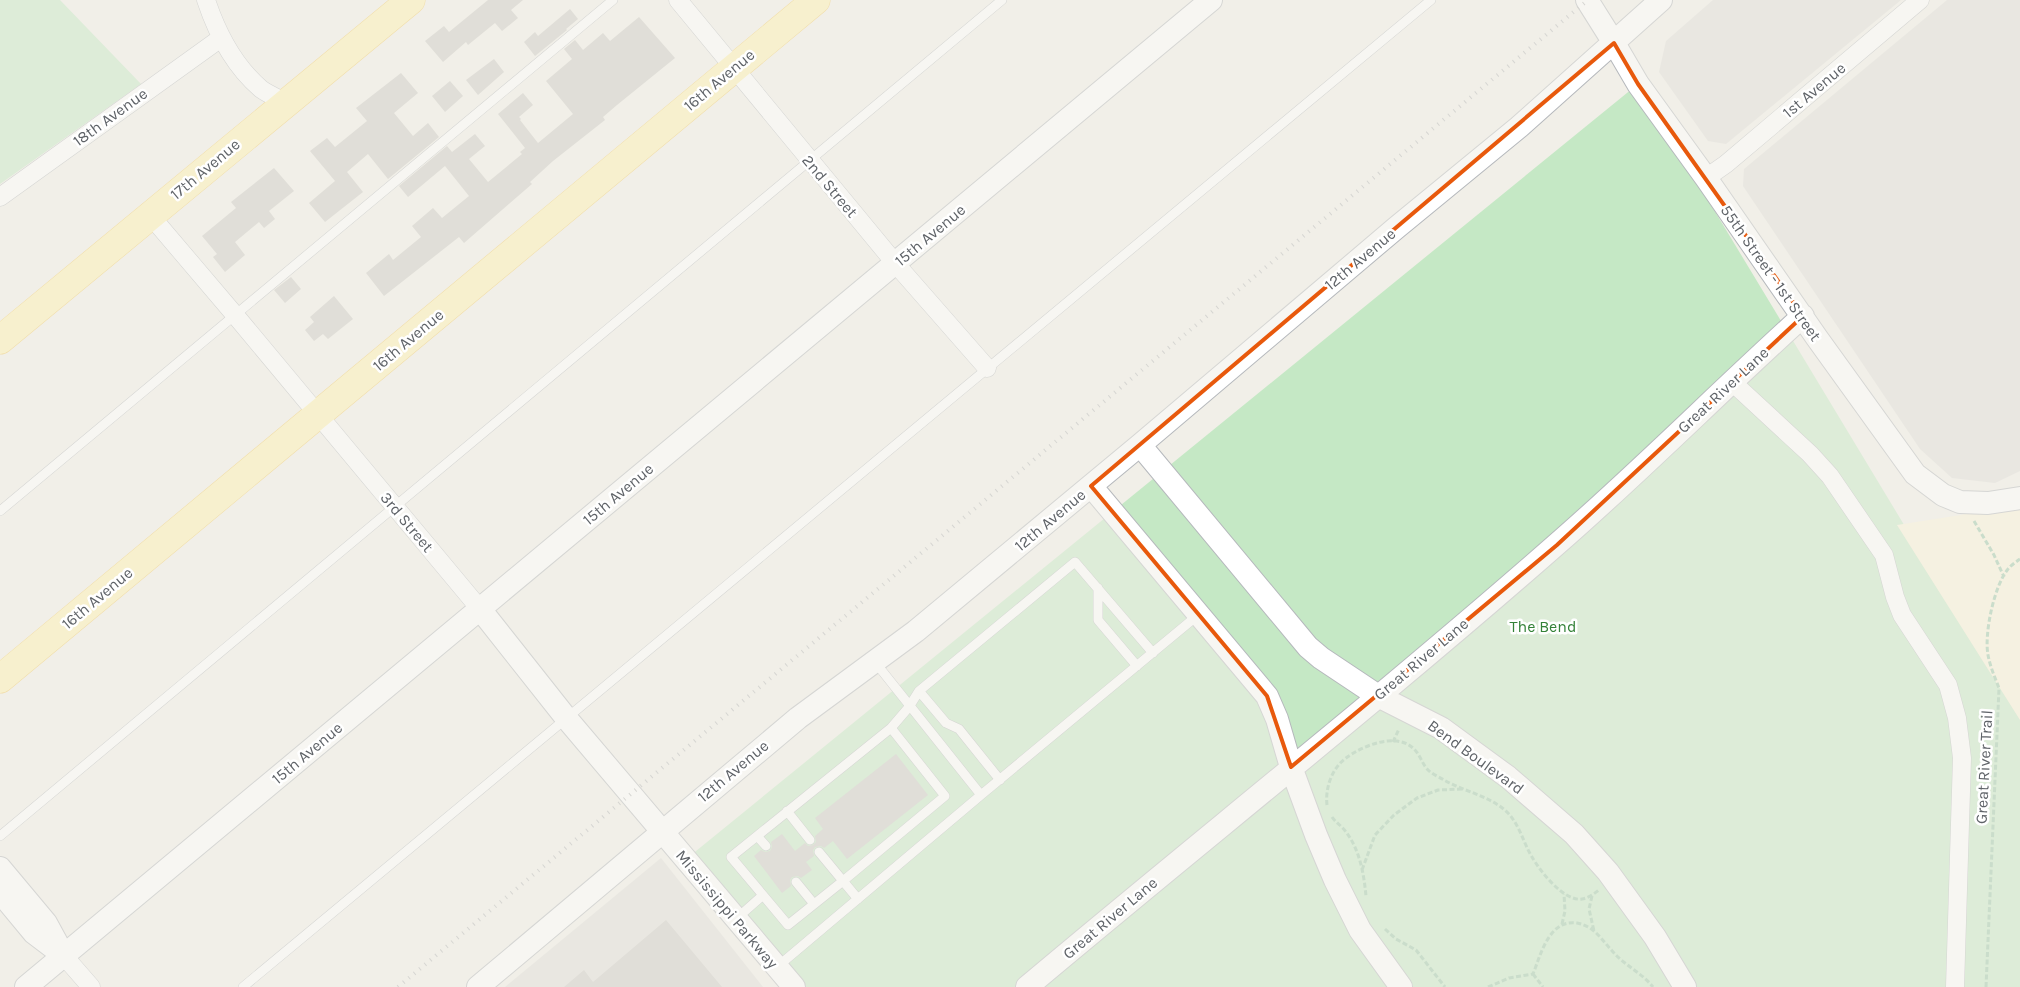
<svg xmlns="http://www.w3.org/2000/svg" width="2020" height="987" viewBox="0 0 2020 987" font-family="Karla,sans-serif">
	<style>
		.industrial { fill: #e0deda }
		.green { fill: #c5e8c5 }
		.sand { fill: #fbf3d9 }
		.building { fill: #cccac5 }
		.lines { fill: none; stroke-linecap: round; stroke-linejoin: round }
		.service-casing { stroke: #b5b8bc; stroke-width: 10 }
		.minor-casing { stroke: #b5b8bc; stroke-width: 19 }
		.tertiary-casing { stroke: #b5b8bc; stroke-width: 24 }
		.primary-casing { stroke: #f2c960; stroke-width: 29 }
		.path { stroke: #9cc7a9; stroke-width: 3; stroke-dasharray: 5 2.5; stroke-linecap: butt }
		.service { stroke: #fff; stroke-width: 9 }
		.minor { stroke: #fff; stroke-width: 18 }
		.tertiary { stroke: #fff; stroke-width: 22 }
		.primary { stroke: #fff2af; stroke-width: 28 }
		.rail { stroke: #b6b7b8; stroke-width: 4; stroke-dasharray: 1 6; stroke-linecap: butt }
		.marked { fill: none; stroke: #e8590c; stroke-width: 4; stroke-linejoin: round }
		.labels { text-anchor: middle; dominant-baseline: central; stroke-width: 5; stroke-linejoin: round; paint-order: stroke }
		.street-label { font-size: 16px; fill: #5f6368; stroke: #fff }
		.park-label { font-size: 16px; fill: #348238; stroke: #fff }
	</style>
	<rect width="100%" height="100%" fill="#f1efe8"/>
	<path class="industrial" d="M 1713,0 L 1901,0 L 1726,144 L 1708,141 L 1659,72 L 1666,41 Z
		M 1947,0 L 2020,0 L 2020,471 L 1995,483 L 1952,478 L 1920,449 L 1743,186 L 1744,169 Z
		M 661,858 L 763,987 L 505,987 Z"/>
	<path class="green" d="M 0,0 L 60,0 L 141,84 L 0,184 Z
		M 1638,84 L 2020,717 L 2020,987 L 783,987 L 685,860 Z"/>
	<path class="sand" d="M 2020,495 L 2020,720 L 1897,525 L 1961,515 Z"/>
	<path class="building" d="M 488,0 L 523,0 L 511,10 L 518,18 L 502,31 L 495,23 L 468,45 L 466,42 L 443,62 L 425,41 L 444,26 L 449,32 Z
		M 570,9 L 578,19 L 566,29 L 567,30 L 535,56 L 524,42 L 535,32 L 538,36 Z
		M 639,17 L 675,58 L 617,105 L 603,117 L 605,120 L 553,161 L 530,182 L 532,184 L 464,243 L 459,237 L 384,296 L 366,273 L 389,254 L 393,260 L 421,237 L 412,226 L 433,208 L 442,218 L 469,196 L 445,166 L 408,197 L 399,186 L 447,146 L 452,152 L 475,134 L 485,146 L 469,159 L 488,182 L 522,154 L 520,152 L 525,148 L 498,114 L 523,93 L 533,105 L 519,117 L 521,119 L 520,120 L 538,143 L 573,114 L 546,81 L 572,59 L 564,49 L 575,40 L 583,50 L 603,33 L 610,41 Z
		M 494,59 L 504,72 L 478,95 L 466,80 Z
		M 401,73 L 418,93 L 394,113 L 413,136 L 428,123 L 439,137 L 388,179 L 368,154 L 347,172 L 363,192 L 325,222 L 309,203 L 335,181 L 310,151 L 327,138 L 335,147 L 367,121 L 356,108 Z
		M 450,81 L 463,96 L 445,112 L 432,96 Z
		M 274,168 L 294,191 L 269,211 L 275,219 L 264,228 L 259,222 L 235,242 L 245,255 L 225,272 L 213,257 L 217,254 L 202,236 L 236,208 L 231,202 Z
		M 291,277 L 301,289 L 285,303 L 274,290 Z
		M 334,296 L 353,319 L 328,339 L 323,334 L 314,341 L 305,330 L 314,322 L 310,317 Z
		M 896,754 L 928,795 L 847,859 L 833,841 L 824,848 L 821,846 L 815,847 L 813,850 L 814,856 L 806,862 L 812,870 L 801,878 L 798,876 L 792,877 L 790,880 L 791,886 L 782,893 L 754,856 L 761,850 L 765,852 L 770,851 L 772,847 L 771,842 L 782,834 L 795,851 L 805,843 L 808,846 L 813,845 L 816,842 L 815,836 L 823,829 L 815,818 Z
		M 666,920 L 722,987 L 564,987 L 584,970 L 593,982 Z"/>
	<g class="lines">
		<g class="service-casing">
			<path id="service" d="M 0,511 L 613,0
				M 1098,588 L 1098,620 L 1137,666
				M 919,691 L 946,723 L 959,729 L 1000,780
				M 981,795 L 1198,615
				M 787,811 L 810,840
				M 0,836 L 1002,0
				M 757,836 L 766,846
				M 819,852 L 843,881 L 788,925 L 731,857 L 891,728
				M 796,882 L 814,904
				M 858,899 L 843,881 L 945,796 L 891,728 L 909,707 L 919,691 L 1075,562 L 1153,653
				M 736,919 L 763,895
				M 777,967 L 981,795 L 875,662
				M 243,987 L 1431,0"/>
		</g>
		<g class="minor-casing">
			<path id="minor" d="M 206,0 C 217,33 234,66 261,89 C 268,94 277,98 285,102
				M 678,0 L 895,263 L 987,368
				M 1706,178 L 1726,164 L 1920,0
				M 0,197 L 221,38
				M 150,215 L 235,315 L 480,609
				M 1731,381 L 1810,454 L 1830,476 L 1884,555 L 1895,597 L 1902,615 L 1948,685 L 1957,718 L 1962,758 L 1955,987
				M 64,956 L 91,987"/>
		</g>
		<g class="tertiary-casing">
			<path id="tertiary" d="M 1587,0 L 1614,43 L 1638,84 L 1706,178 L 1817,338 L 1915,474 L 1943,495 L 1960,502 L 1988,503 L 2020,498
				M 1140,445 L 1308,647 L 1321,658 L 1378,696 L 1441,728 L 1508,777 L 1574,834 L 1608,872 L 1655,937 L 1685,987
				M 1091,486 L 1267,696 L 1277,719 L 1291,767 L 1316,835 L 1335,880 L 1360,930 L 1401,987
				M 480,609 L 567,719 L 794,987
				M 0,868 L 46,923 L 64,956
				M 0,892 L 34,933 L 59,952
				M 26,987 L 1211,0
				M 478,987 L 798,718 L 916,631 L 1140,445 L 1396,228 L 1519,127 L 1661,0
				M 1027,987 C 1203,839 1384,696 1557,544 C 1641,471 1720,391 1803,316"/>
		</g>
		<g class="primary-casing">
			<path id="primary" d="M 0,340 L 411,0
				M 0,679 L 816,0"/>
		</g>
		<path class="path" d="M 1974,521 L 1994,555 L 2004,577
			M 1393,742 L 1399,729
			M 1327,805 C 1325,788 1332,768 1346,758 C 1362,746 1395,732 1413,748 C 1420,754 1422,764 1428,770 C 1432,774 1439,777 1444,780 C 1465,792 1491,796 1508,813 C 1520,826 1523,842 1532,857 C 1540,871 1564,902 1582,899 C 1588,898 1594,894 1599,890
			M 1332,817 C 1336,823 1342,826 1346,832 C 1360,850 1364,875 1366,896
			M 1362,870 L 1375,835 L 1394,815 L 1417,798 L 1438,790 L 1464,789
			M 1592,896 L 1589,909 L 1594,931
			M 1562,924 L 1565,911 L 1564,894
			M 1385,929 L 1396,939 L 1416,950 L 1445,987
			M 1533,974 L 1543,987
			M 1488,987 L 1509,978 L 1533,974 C 1541,954 1549,919 1577,923 C 1583,924 1589,927 1594,931 C 1602,938 1608,947 1615,954 C 1626,966 1643,974 1653,987
			M 1986,987 L 1999,688 C 1995,678 1990,666 1988,655 C 1984,634 1994,586 2008,569 C 2011,565 2016,562 2020,559"/>
		<use href="#service" class="service"/>
		<use href="#minor" class="minor"/>
		<use href="#tertiary" class="tertiary"/>
		<use href="#primary" class="primary"/>
		<path class="rail" d="M 398,987 L 1588,0"/>
	</g>
	<path d="M0 0H2020V987H0ZM 1614,43 L 1638,84 L 1803,316 L 1557,545 L 1291,767 L 1267,696 L 1091,486 Z" fill="#f1efe8" fill-opacity=".55" fill-rule="evenodd"/>
	<path class="marked" d="M 1614,43 L 1638,84 L 1803,316 L 1557,545 L 1291,767 L 1267,696 L 1091,486 Z"/>
	<g class="labels">
		<g class="street-label">
			<text transform="translate(719 80) rotate(-40)">16th Avenue</text>
			<text transform="translate(1814 90) rotate(-40)">1st Avenue</text>
			<text transform="translate(110 117) rotate(-36)">18th Avenue</text>
			<text transform="translate(205 169) rotate(-40)">17th Avenue</text>
			<text transform="translate(830 186) rotate(50)">2nd Street</text>
			<text transform="translate(930 235) rotate(-40)">15th Avenue</text>
			<text transform="translate(1360 259) rotate(-40)">12th Avenue</text>
			<text transform="translate(1771 273) rotate(55)">55th Street - 1st Street</text>
			<text transform="translate(408 340) rotate(-40)">16th Avenue</text>
			<text transform="translate(1723 390) rotate(-43)">Great River Lane</text>
			<text transform="translate(618 494) rotate(-40)">15th Avenue</text>
			<text transform="translate(1050 520) rotate(-40)">12th Avenue</text>
			<text transform="translate(407 522) rotate(50)">3rd Street</text>
			<text transform="translate(97 598) rotate(-40)">16th Avenue</text>
			<text transform="translate(1421 659) rotate(-40)">Great River Lane</text>
			<text transform="translate(307 753) rotate(-40)">15th Avenue</text>
			<text transform="translate(1476 757) rotate(36)">Bend Boulevard</text>
			<text transform="translate(1984 767) rotate(-87)">Great River Trail</text>
			<text transform="translate(733 771) rotate(-40)">12th Avenue</text>
			<text transform="translate(727 909) rotate(50)">Mississippi Parkway</text>
			<text transform="translate(1110 918) rotate(-40)">Great River Lane</text>
		</g>
		<g class="park-label">
			<text x="1543" y="626">The Bend</text>
		</g>
	</g>
</svg>
